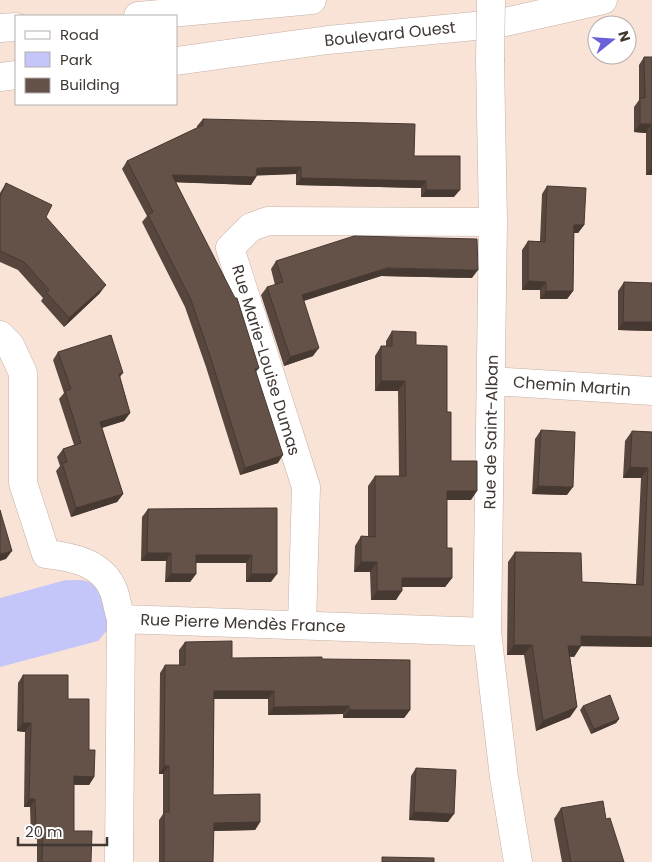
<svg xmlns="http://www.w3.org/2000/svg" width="652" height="862" viewBox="0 0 652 862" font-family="Poppins,sans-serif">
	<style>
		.green { fill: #c4c6f9 }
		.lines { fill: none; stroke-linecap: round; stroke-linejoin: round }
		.minor-casing { stroke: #c5b0a5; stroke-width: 29 }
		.major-casing { stroke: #c5b0a5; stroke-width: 29 }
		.minor { stroke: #fff; stroke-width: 28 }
		.major { stroke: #fff; stroke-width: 28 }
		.minor-bridge-casing { stroke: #c5b0a5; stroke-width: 29; stroke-linecap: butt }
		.minor-bridge { stroke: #fff; stroke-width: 28 }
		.wall { fill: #56463e }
		.shaded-wall { fill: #463932 }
		.building { fill: #645148; stroke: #463932 }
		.labels { text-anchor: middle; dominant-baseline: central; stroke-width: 5; stroke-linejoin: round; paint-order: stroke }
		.street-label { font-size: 16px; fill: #413834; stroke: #fff }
	</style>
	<rect width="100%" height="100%" fill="#f9e3d7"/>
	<path class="green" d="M 66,580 C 72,581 80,579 86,581 C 104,587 108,613 108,629 L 98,641 L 0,667 L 0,598 Z"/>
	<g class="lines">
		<g class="minor-casing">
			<path id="minor" d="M 490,61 L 493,222 L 487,632 L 504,777 L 518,862
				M 0,335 L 10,345 L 23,373 L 23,483 L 46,554 C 73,557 104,563 114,592 C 117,601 118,610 121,619
				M 492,381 L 652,391
				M 302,625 L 306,487 L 230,248 L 251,227 L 268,221 L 493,222
				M 119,862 L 121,619 L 487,632"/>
		</g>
		<g class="major-casing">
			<path id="major" d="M 138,16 L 312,0
				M 0,28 L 16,27
				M 176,61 L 328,40 L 496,24 L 603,0
				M 0,77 L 16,75"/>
		</g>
		<use href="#minor" class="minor"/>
		<use href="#major" class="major"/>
		<g class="minor-bridge-casing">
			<path id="minor-bridge" d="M 490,61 L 491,0"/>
		</g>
		<use href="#minor-bridge" class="minor-bridge"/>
	</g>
	<path class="wall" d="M 644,57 L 652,57 L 652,175 L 646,175 L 646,133 L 634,132 L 634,107 L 639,100 L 639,65 Z
		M 203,119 L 414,156 L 454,197 L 421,197 L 421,188 L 296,185 L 296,174 L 256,175 L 256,177 L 251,185 L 176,182 L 259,368 L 256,372 L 278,463 L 240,475 L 206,367 L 185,307 L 142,222 L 147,216 L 122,169 L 127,161 L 197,128 L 197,126 Z
		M 6,183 L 46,217 L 100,293 L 64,327 L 41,301 L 43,298 L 18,270 L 0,262 L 0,193 Z
		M 547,186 L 584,225 L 578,233 L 574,233 L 573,291 L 567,299 L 540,299 L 540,290 L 522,290 L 522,250 L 528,241 L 540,241 L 542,194 Z
		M 276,261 L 472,278 L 381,276 L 304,301 L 313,356 L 284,366 L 261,295 L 267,287 L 275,285 L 271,269 Z
		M 624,282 L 652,283 L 652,331 L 618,330 L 618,291 Z
		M 392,331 L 416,345 L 447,412 L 451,461 L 471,500 L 447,500 L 447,548 L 452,578 L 445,587 L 402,587 L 396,600 L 371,600 L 370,572 L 354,572 L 355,546 L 361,536 L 368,536 L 368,486 L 375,476 L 399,476 L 398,391 L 375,391 L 375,356 L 381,346 L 386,346 L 386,341 Z
		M 58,352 L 123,373 L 120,377 L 130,413 L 124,421 L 102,428 L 123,494 L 117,502 L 71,517 L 56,471 L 60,466 L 57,457 L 63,449 L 74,445 L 59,399 L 64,393 L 53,360 Z
		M 541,430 L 567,495 L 532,494 L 535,439 Z
		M 632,431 L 652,432 L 652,647 L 581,646 L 574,657 L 570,656 L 577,707 L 570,717 L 536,731 L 524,655 L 507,655 L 508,562 L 515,552 L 582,582 L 636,584 L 641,478 L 623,478 L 625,441 Z
		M 277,508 L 271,582 L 246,582 L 246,563 L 196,563 L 196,574 L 190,582 L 165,582 L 166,561 L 141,561 L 142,517 L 148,509 Z
		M 185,642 L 232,658 L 322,659 L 410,710 L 404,718 L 343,718 L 343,714 L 268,715 L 268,699 L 214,699 L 213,795 L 260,822 L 255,830 L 213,831 L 213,862 L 159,862 L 159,820 L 163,814 L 163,774 L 159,774 L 160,673 L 165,665 L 179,665 L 179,650 Z
		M 23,675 L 68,699 L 89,750 L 94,777 L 89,785 L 74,785 L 74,831 L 91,862 L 37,862 L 37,839 L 31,838 L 30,807 L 24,807 L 25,732 L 17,731 L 18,683 Z
		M 583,706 L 619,719 L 616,723 L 591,734 L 580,710 Z
		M 416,768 L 448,822 L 409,820 L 411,776 Z
		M 561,808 L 606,819 L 624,862 L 562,862 L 554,819 Z"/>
	<path class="shaded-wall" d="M 640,124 L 651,124 L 646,133 L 634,132 Z
		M 301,167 L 296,174 L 251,176 L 257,168 Z
		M 652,167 L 652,175 L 646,175 Z
		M 172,175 L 256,177 L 251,185 L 167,182 Z
		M 301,178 L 426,181 L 421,188 L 296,185 Z
		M 426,190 L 460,190 L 454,197 L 421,197 Z
		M 574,225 L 584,225 L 578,233 L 568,233 Z
		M 387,268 L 478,270 L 472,278 L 381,276 L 296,303 L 302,295 Z
		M 528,281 L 546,282 L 540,290 L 522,290 Z
		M 106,285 L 100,293 L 64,327 L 69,318 Z
		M 546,291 L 573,291 L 567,299 L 540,299 Z
		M 623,322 L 652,322 L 652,331 L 618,330 Z
		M 319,348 L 313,356 L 284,366 L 290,357 Z
		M 381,381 L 405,381 L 398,391 L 375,391 Z
		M 130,413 L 124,421 L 94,430 L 100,422 Z
		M 283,455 L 278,463 L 240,475 L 245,468 Z
		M 630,467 L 648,468 L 641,478 L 623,478 Z
		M 538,486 L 573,487 L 567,495 L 532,494 Z
		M 447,491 L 477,491 L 471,500 L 440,500 Z
		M 123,494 L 117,502 L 71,517 L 76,508 Z
		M 12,551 L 6,559 L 0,561 L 0,554 Z
		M 147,553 L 171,553 L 166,561 L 141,561 Z
		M 196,555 L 252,555 L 246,563 L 191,563 Z
		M 361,562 L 377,562 L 370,572 L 354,572 Z
		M 171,574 L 196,574 L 190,582 L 165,582 Z
		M 251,574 L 277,574 L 271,582 L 246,582 Z
		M 402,578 L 452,578 L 445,587 L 396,587 Z
		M 377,591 L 402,591 L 396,600 L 371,600 Z
		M 581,636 L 652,637 L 652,647 L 574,646 Z
		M 514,645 L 532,645 L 524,655 L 507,655 Z
		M 568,646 L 581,646 L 574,657 L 561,656 Z
		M 214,691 L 274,691 L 268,699 L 208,699 Z
		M 349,706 L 343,714 L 268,715 L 274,707 Z
		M 577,707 L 570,717 L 536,731 L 543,721 Z
		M 349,710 L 410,710 L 404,718 L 343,718 Z
		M 619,719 L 616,723 L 591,734 L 594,729 Z
		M 23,723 L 31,723 L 25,732 L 17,731 Z
		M 164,766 L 169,766 L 163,774 L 159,774 Z
		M 74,776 L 94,777 L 89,785 L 69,784 Z
		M 29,799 L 35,799 L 30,807 L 24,807 Z
		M 414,812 L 454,814 L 448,822 L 409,820 Z
		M 260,822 L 255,830 L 208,831 L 214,823 Z
		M 36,830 L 43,830 L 37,839 L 31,838 Z"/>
	<path class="building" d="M 644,57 L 652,57 L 652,167 L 651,124 L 640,124 L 640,98 L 645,98 Z
		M 203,119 L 415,124 L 414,156 L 460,156 L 460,190 L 426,190 L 426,181 L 301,178 L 301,167 L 257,168 L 256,177 L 172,175 L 235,298 L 237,298 L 259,368 L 255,369 L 283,455 L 245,468 L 211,359 L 191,300 L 148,215 L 153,212 L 127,161 L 203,125 Z
		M 6,183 L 52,205 L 46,217 L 106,285 L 69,318 L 46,292 L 49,290 L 24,262 L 0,251 L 0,197 Z
		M 547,186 L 586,188 L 584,225 L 574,225 L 573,291 L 546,291 L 546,282 L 528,281 L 528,241 L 545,242 Z
		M 354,236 L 477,239 L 478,270 L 387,268 L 302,295 L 319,348 L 290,357 L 267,287 L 283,282 L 276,261 Z
		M 624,282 L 652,283 L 652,322 L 623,322 Z
		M 392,331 L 416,332 L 416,345 L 447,346 L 447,412 L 451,412 L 451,461 L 477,461 L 477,491 L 447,491 L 447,548 L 452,548 L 452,578 L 402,578 L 402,591 L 377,591 L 377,562 L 361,562 L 361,536 L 375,537 L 375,476 L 406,476 L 405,381 L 381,381 L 381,346 L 392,346 Z
		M 111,335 L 123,373 L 119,374 L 130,413 L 100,422 L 123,494 L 76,508 L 62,463 L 67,462 L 63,449 L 81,443 L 65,391 L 71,389 L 58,352 Z
		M 541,430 L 575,432 L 573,487 L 538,486 Z
		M 632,431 L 652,432 L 652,637 L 581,636 L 581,646 L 568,646 L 577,707 L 543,721 L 532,645 L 514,645 L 515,552 L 581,553 L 582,582 L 643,585 L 648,468 L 630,467 Z
		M 277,508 L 277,574 L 251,574 L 252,555 L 196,555 L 196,574 L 171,574 L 171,553 L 147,553 L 148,509 Z
		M 0,510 L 12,551 L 0,554 Z
		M 232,641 L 232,658 L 322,657 L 322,659 L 410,660 L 410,710 L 349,710 L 349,706 L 274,707 L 274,691 L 214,691 L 213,795 L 260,794 L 260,822 L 214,823 L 213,862 L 164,862 L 164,812 L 169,812 L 169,766 L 164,766 L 165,665 L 185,665 L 185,642 Z
		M 23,675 L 68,675 L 68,699 L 89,699 L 89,750 L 95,750 L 94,777 L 74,776 L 74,831 L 92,831 L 91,862 L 42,862 L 43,830 L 36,830 L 35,799 L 29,799 L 31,723 L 23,723 Z
		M 610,695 L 619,719 L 594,729 L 583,706 Z
		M 416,768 L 456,770 L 454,814 L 414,812 Z
		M 603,801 L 606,819 L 610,818 L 624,862 L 571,862 L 561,808 Z
		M 382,857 L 434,858 L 434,862 L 382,862 Z"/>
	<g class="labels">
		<g class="street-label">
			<text transform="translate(390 34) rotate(-6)">Boulevard Ouest</text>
			<text transform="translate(266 360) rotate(73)">Rue Marie-Louise Dumas</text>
			<text transform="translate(572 386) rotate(4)">Chemin Martin</text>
			<text transform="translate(491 432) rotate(-89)">Rue de Saint-Alban</text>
			<text transform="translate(243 623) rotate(2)">Rue Pierre Mendès France</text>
		</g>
	</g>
	<rect x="15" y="15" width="162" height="90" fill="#ffffff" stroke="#b3afae"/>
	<rect x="25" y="31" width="25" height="8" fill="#ffffff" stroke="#b3afae"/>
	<text x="60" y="40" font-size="15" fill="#413834">Road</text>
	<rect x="25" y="52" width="25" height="15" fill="#c4c6f9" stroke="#b3afae"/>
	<text x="60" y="65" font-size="15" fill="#413834">Park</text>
	<rect x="25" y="78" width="25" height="15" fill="#645148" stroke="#b3afae"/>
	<text x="60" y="90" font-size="15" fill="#413834">Building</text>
	<g transform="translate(612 40) rotate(73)"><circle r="24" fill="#ffffff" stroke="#b3afae"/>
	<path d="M0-4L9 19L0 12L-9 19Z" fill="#6b60da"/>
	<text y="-8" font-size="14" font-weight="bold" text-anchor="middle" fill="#413834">N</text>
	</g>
	<path d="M18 837v8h89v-8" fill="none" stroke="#413834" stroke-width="2.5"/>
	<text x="25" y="837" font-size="15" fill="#413834" stroke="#ffffff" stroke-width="4" paint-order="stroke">20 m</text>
</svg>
